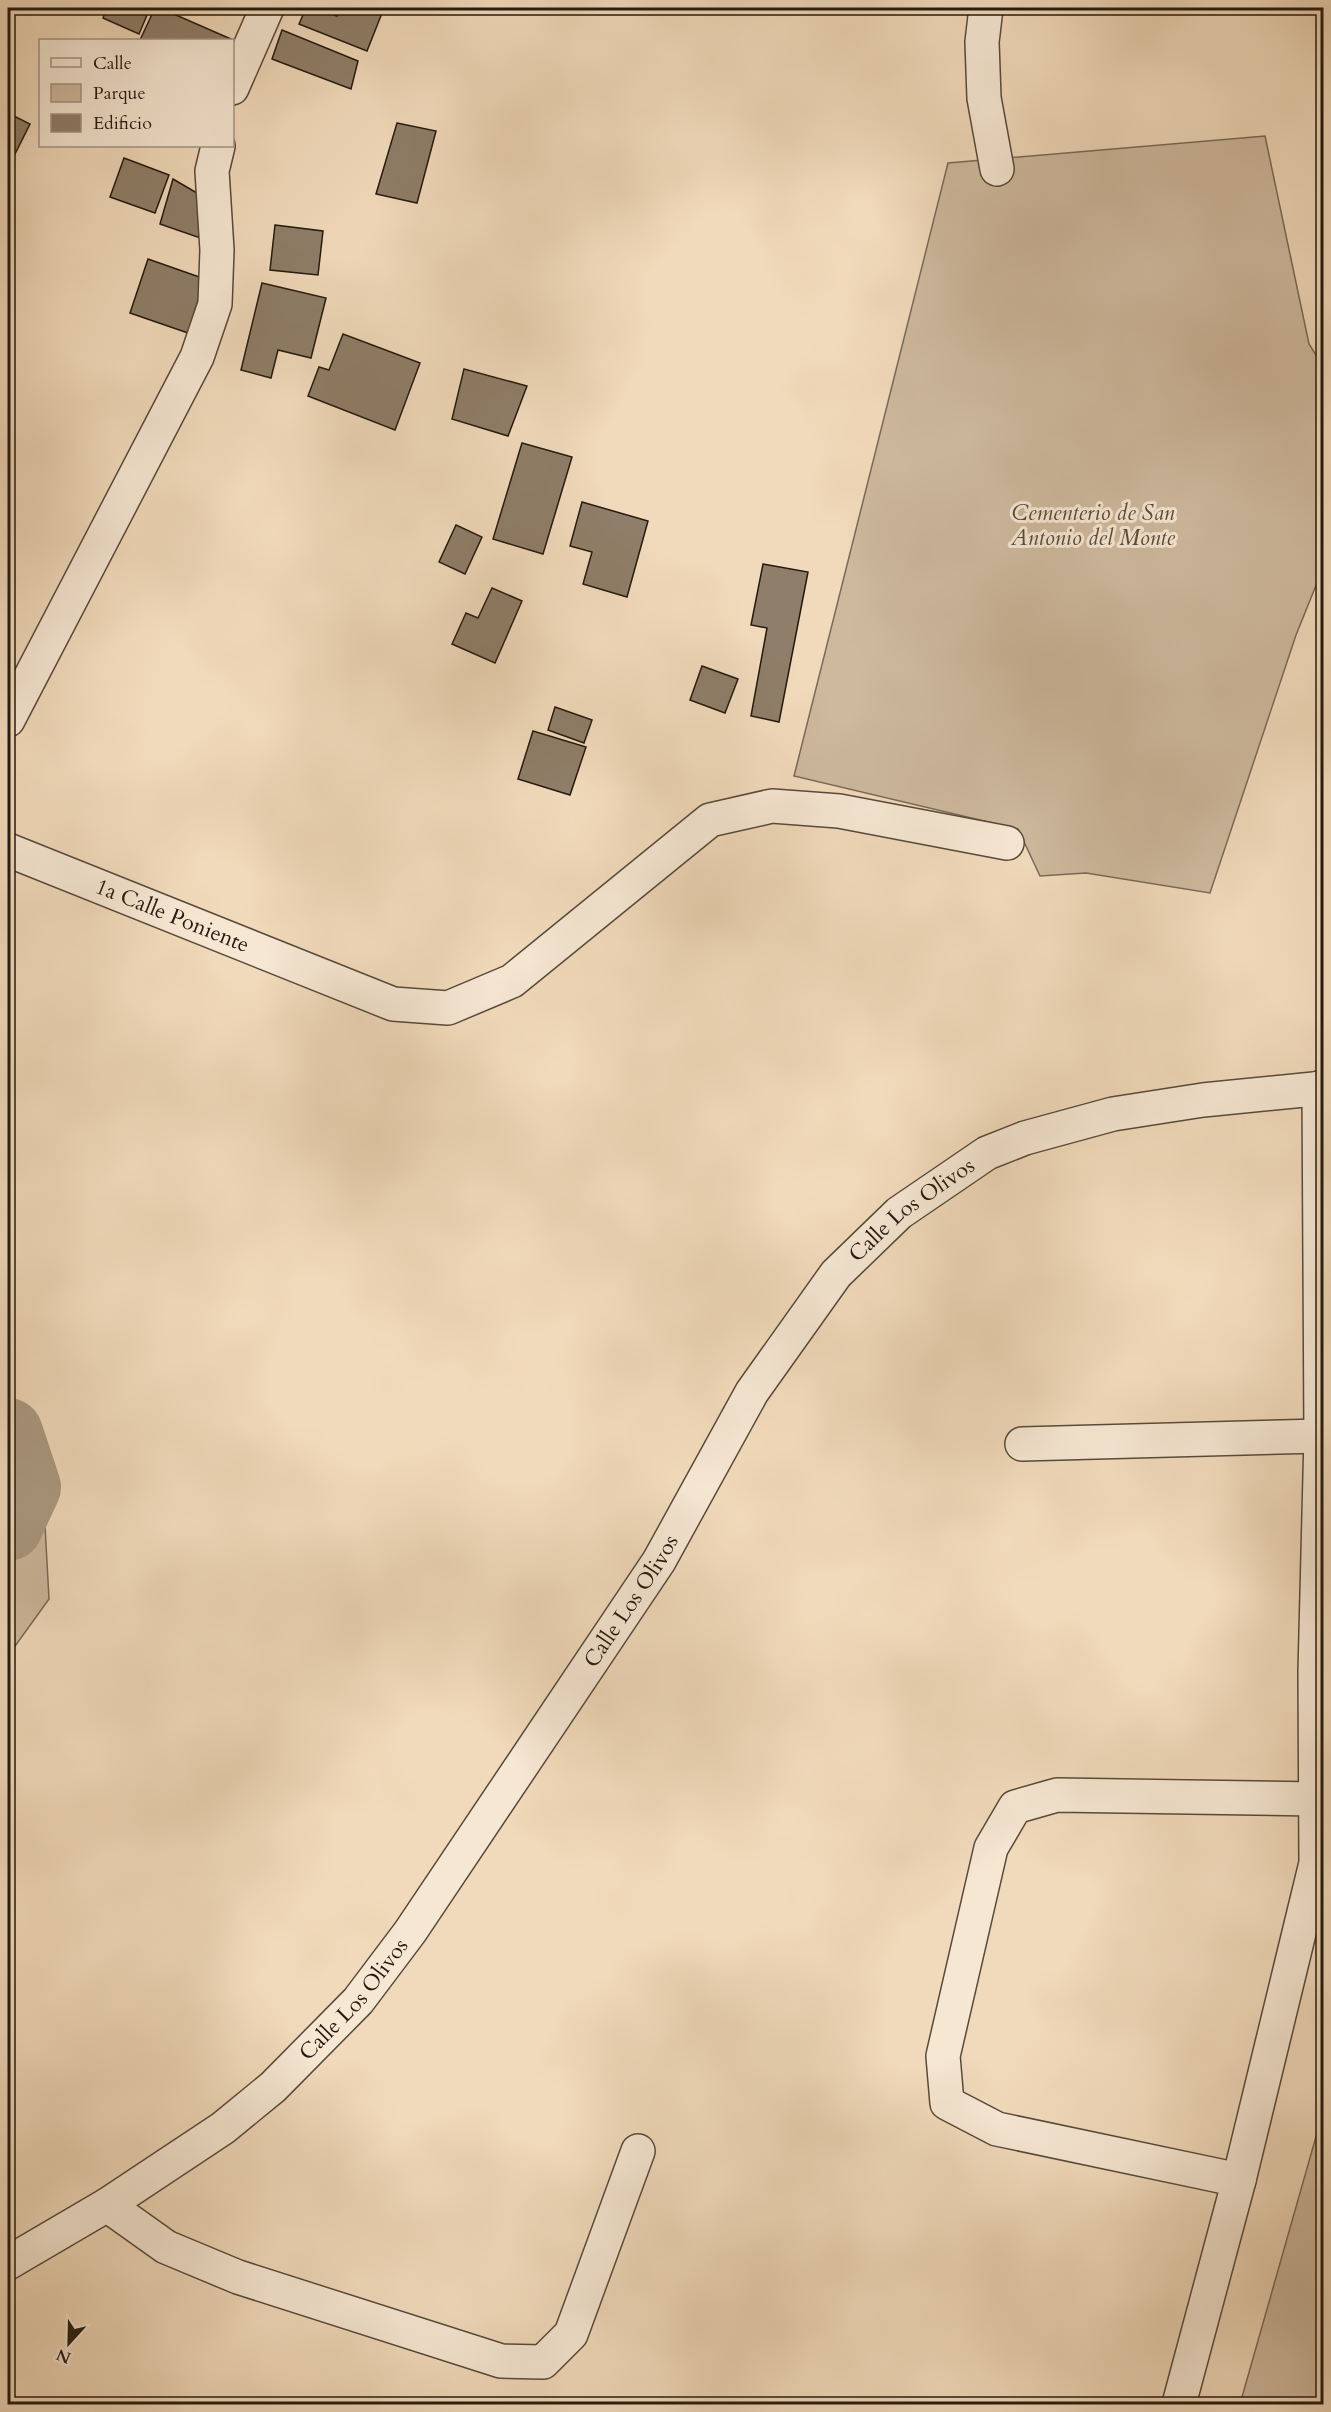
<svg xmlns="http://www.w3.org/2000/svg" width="1331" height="2412" viewBox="0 0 1331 2412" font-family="Cardo,serif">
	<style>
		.green { fill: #ceb99e; stroke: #796a57; stroke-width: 1.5 }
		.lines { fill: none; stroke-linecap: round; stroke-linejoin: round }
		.river { stroke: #ab9981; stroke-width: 70 }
		.building { fill: #8f7e69; stroke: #241a10; stroke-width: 1.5 }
		.minor-casing { stroke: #574a3b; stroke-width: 36 }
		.tertiary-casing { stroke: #574a3b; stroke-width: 36 }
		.minor { stroke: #f6e7d3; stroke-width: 33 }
		.tertiary { stroke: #f6e7d3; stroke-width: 33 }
		.labels { text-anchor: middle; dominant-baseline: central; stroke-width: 6; stroke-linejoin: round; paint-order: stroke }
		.park-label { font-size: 22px; font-style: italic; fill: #574a3b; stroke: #f6e7d3 }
		.street-label { font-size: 22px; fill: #241a10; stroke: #f6e7d3 }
	</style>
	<rect width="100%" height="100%" fill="#f1dabb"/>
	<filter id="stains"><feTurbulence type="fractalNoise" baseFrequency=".00333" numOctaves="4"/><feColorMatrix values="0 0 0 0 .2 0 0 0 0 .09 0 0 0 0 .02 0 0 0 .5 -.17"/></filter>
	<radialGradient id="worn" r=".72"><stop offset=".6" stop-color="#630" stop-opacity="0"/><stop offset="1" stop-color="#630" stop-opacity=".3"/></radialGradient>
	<path class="green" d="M 1265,136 L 1309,344 L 1323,366 L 1323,568 L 1296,635 L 1210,893 L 1086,873 L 1040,876 L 1018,829 L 794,776 L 948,163 Z
		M 8,1389 L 10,1392 L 44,1507 L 49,1599 L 8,1656 Z
		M 1323,2112 L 1323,2404 L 1240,2404 Z"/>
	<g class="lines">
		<path class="river" d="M 8,1433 L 26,1487 L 8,1526"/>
	</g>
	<path class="building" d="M 107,8 L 150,8 L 139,34 L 103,18 Z
		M 155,8 L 160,8 L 240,43 L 232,61 L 232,40 L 140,40 Z
		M 306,8 L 315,8 L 337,16 L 341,8 L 384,8 L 367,51 L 299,24 Z
		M 282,30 L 358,61 L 351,89 L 272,59 Z
		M 8,113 L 30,124 L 8,168 Z
		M 397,123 L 436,131 L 417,203 L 376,194 Z
		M 124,158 L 169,175 L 155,213 L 110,197 Z
		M 173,179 L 197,193 L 203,239 L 160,224 Z
		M 275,225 L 323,231 L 318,275 L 270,270 Z
		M 148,259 L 205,279 L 188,333 L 130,313 Z
		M 262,283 L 326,298 L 311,358 L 278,350 L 271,378 L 241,370 Z
		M 343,334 L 420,363 L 395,430 L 308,396 L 319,367 L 329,370 Z
		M 464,369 L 527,386 L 508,436 L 452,419 Z
		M 522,443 L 572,457 L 543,554 L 493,539 Z
		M 582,502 L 648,521 L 627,597 L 583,584 L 592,552 L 570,546 Z
		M 456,525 L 482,537 L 465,574 L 439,562 Z
		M 763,564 L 808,572 L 779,722 L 751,716 L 767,628 L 751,625 Z
		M 492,588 L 522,601 L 495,663 L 452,644 L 466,613 L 478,618 Z
		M 702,666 L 738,679 L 725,713 L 690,700 Z
		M 555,707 L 592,720 L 584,743 L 548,730 Z
		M 533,731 L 586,747 L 570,795 L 518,779 Z"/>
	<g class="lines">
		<g class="minor-casing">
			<g id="minor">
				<path d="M 986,8 L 982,42 L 984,98 L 997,169"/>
				<path d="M 232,88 L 267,8"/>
				<path d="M 8,720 L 197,357 L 215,304 L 217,250 L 212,171 L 218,146"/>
				<path id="s1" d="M 8,850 L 393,1004 L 448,1008 L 512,981 L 710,820 L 772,806 L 839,811 L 1007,843"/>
				<path d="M 1022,1444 L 1321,1436"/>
				<path d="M 1239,2180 L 997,2129 L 947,2103 L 943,2056 L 991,1848 L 1015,1807 L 1057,1795 L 1315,1799"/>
				<path d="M 107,2205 L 166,2247 L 238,2277 L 501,2361 L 543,2362 L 571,2334 L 638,2151"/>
				<path d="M 1179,2404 L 1239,2180 L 1316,1863 L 1315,1672 L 1321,1436 L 1319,1088"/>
			</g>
		</g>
		<g class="tertiary-casing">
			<g id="tertiary">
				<path id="s2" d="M 8,2263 L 107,2205 L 223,2128 L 273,2087 L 358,2001 L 410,1932 L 659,1561 L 752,1392 L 836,1274 L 899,1213 L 987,1153 L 1025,1138 L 1113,1114 L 1203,1100 L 1324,1088"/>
			</g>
		</g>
		<use href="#minor" class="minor"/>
		<use href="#tertiary" class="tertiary"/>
	</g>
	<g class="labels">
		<g class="park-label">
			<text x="1093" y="513">Cementerio de San<tspan x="1093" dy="25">Antonio del Monte</tspan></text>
		</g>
		<g class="street-label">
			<text stroke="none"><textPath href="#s1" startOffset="177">1a Calle Poniente</textPath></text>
			<text stroke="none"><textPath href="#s2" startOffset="1410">Calle Los Olivos</textPath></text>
			<text stroke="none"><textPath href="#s2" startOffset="924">Calle Los Olivos</textPath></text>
			<text stroke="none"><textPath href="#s2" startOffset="438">Calle Los Olivos</textPath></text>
		</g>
	</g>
	<rect width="1331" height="2412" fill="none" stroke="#f1dabb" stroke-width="30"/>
	<rect x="9" y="9" width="1313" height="2394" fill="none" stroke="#241a10" stroke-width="3"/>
	<rect x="15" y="15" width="1301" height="2382" fill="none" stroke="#241a10" stroke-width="1.5"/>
	<rect x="39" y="39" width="195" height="108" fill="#f6e7d3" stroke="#a29585" stroke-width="1.5"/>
	<rect x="51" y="58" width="30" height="9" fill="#f6e7d3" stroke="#a29585" stroke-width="1.5"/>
	<text x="93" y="69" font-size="18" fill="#241a10">Calle</text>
	<rect x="51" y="84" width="30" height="18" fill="#ceb99e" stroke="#a29585" stroke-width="1.5"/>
	<text x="93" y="99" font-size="18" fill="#241a10">Parque</text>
	<rect x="51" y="114" width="30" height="18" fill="#8f7e69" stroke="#a29585" stroke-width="1.5"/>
	<text x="93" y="129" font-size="18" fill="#241a10">Edificio</text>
	<g transform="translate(69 2343) rotate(202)" stroke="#f6e7d3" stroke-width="4.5" paint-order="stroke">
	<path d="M0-4.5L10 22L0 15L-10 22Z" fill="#241a10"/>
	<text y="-9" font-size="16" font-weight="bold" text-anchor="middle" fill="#241a10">N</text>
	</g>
	<rect width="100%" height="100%" filter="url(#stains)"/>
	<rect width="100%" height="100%" fill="url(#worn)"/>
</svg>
